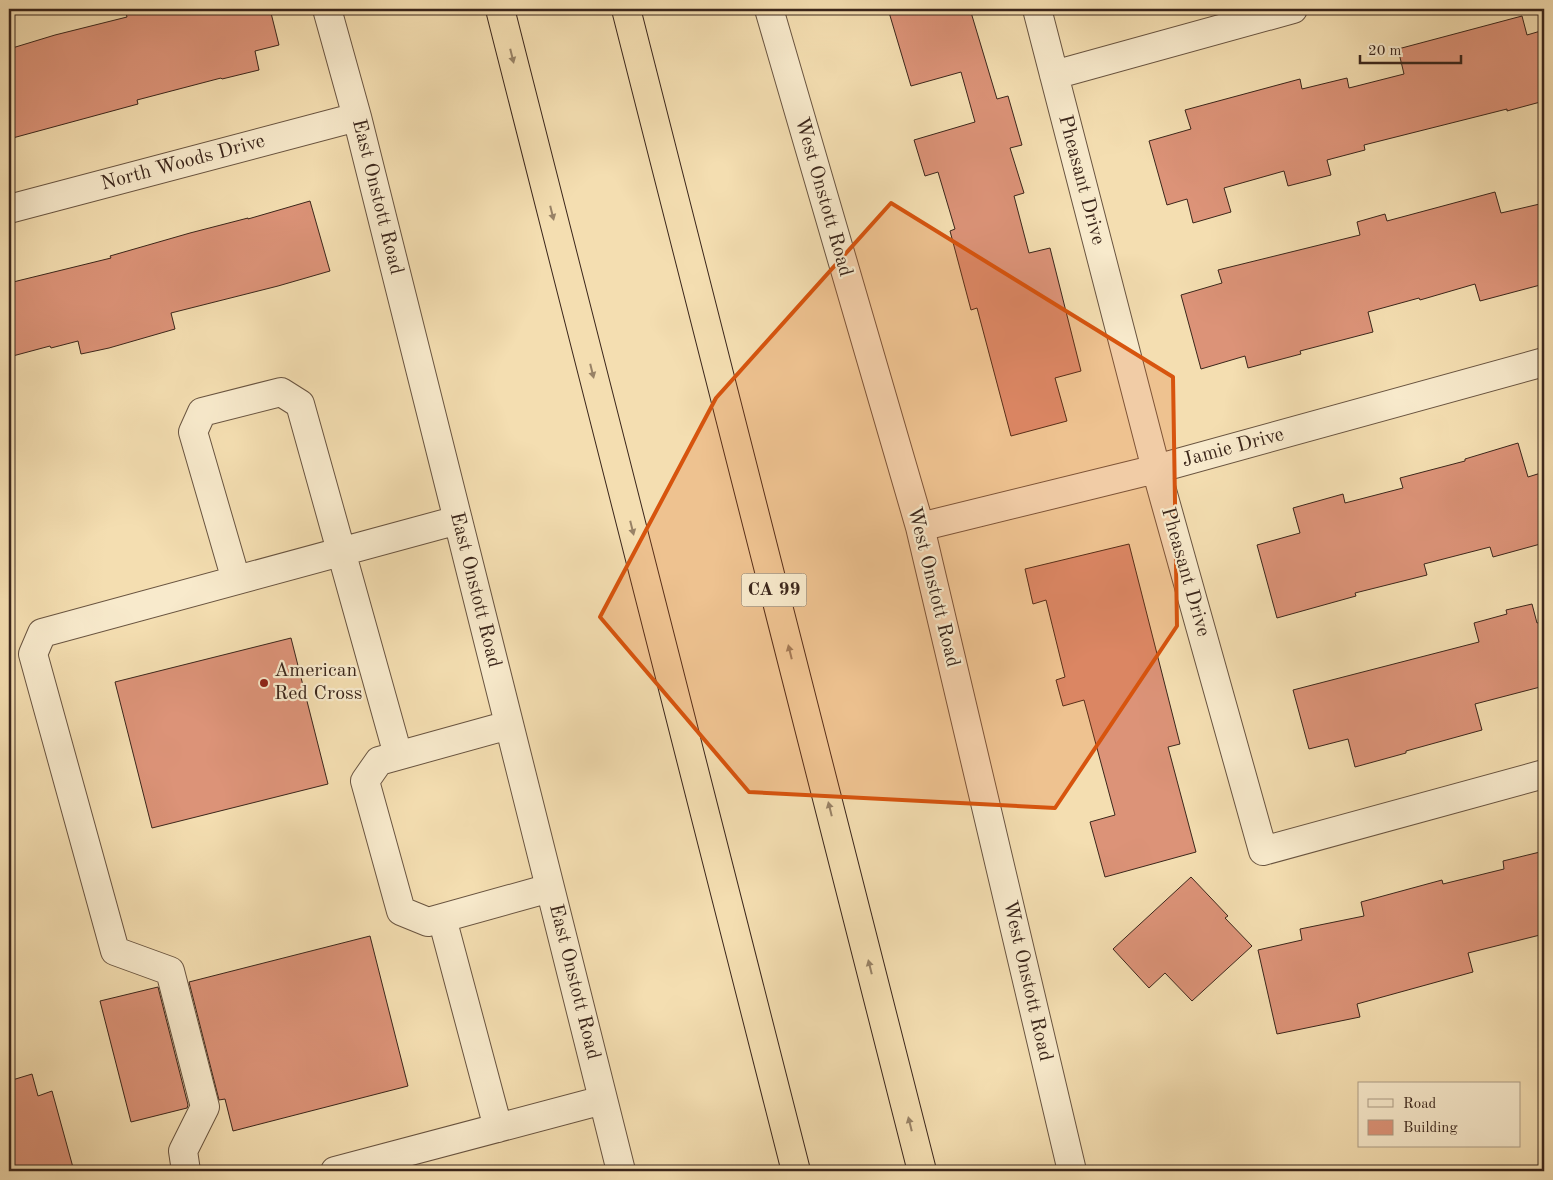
<svg xmlns="http://www.w3.org/2000/svg" width="1553" height="1180" viewBox="0 0 1553 1180" font-family="'Old Standard TT',serif">
	<style>
		.building { fill: #dc9378; stroke: #3b261b }
		.lines { fill: none; stroke-linecap: round; stroke-linejoin: round }
		.minor-casing { stroke: #695440; stroke-width: 30 }
		.highway-casing { stroke: #3b261b; stroke-width: 30 }
		.minor { stroke: #f8eacc; stroke-width: 28 }
		.highway { stroke: #f4deb1; stroke-width: 28 }
		.oneway { fill: #988266 }
		.marked { fill: #d7540e; fill-opacity: 0.2; stroke: #d7540e; stroke-width: 4; stroke-linejoin: round }
		.poi-dot { fill: #8f2418; stroke: #f8eacc; stroke-width: 2 }
		.labels { text-anchor: middle; dominant-baseline: central; stroke-width: 4.5; stroke-linejoin: round; paint-order: stroke }
		.shield { fill: #f8eacc; stroke: #746150; stroke-width: 1 }
		.shield-label { font-size: 19px; font-weight: bold; fill: #3b261b }
		.street-label { font-size: 20px; fill: #3b261b; stroke: #f8eacc }
		.poi-label { font-size: 20px; fill: #3b261b; stroke: #f8eacc; text-anchor: start }
	</style>
	<rect width="100%" height="100%" fill="#f4deb1"/>
	<filter id="stains"><feTurbulence type="fractalNoise" baseFrequency=".004" numOctaves="4"/><feColorMatrix values="0 0 0 0 .2 0 0 0 0 .09 0 0 0 0 .02 0 0 0 .5 -.17"/></filter>
	<radialGradient id="worn" r=".72"><stop offset=".6" stop-color="#630" stop-opacity="0"/><stop offset="1" stop-color="#630" stop-opacity=".3"/></radialGradient>
	<path class="building" d="M 140,9 L 270,9 L 279,45 L 255,51 L 259,70 L 222,79 L 221,78 L 137,100 L 138,104 L 9,139 L 9,49 L 55,35 L 127,17 L 126,13 Z
		M 888,9 L 970,9 L 997,99 L 1008,96 L 1022,145 L 1010,148 L 1024,193 L 1014,196 L 1029,253 L 1050,248 L 1081,371 L 1055,378 L 1067,421 L 1011,436 L 977,308 L 971,310 L 950,231 L 955,229 L 938,172 L 925,176 L 914,140 L 975,122 L 961,72 L 911,86 Z
		M 1522,16 L 1527,35 L 1544,30 L 1544,101 L 1507,111 L 1507,109 L 1364,145 L 1365,150 L 1327,160 L 1331,175 L 1288,186 L 1284,171 L 1224,188 L 1231,212 L 1193,223 L 1187,199 L 1167,205 L 1149,141 L 1191,129 L 1185,110 L 1300,79 L 1302,89 L 1347,78 L 1349,88 L 1404,74 L 1398,49 Z
		M 1495,192 L 1501,213 L 1544,203 L 1544,284 L 1480,301 L 1475,284 L 1420,300 L 1419,298 L 1368,312 L 1373,332 L 1300,351 L 1301,354 L 1248,368 L 1245,356 L 1201,369 L 1181,295 L 1222,283 L 1218,270 L 1360,235 L 1357,222 L 1385,214 L 1387,221 Z
		M 310,201 L 330,271 L 278,286 L 171,313 L 175,329 L 109,348 L 81,354 L 78,341 L 51,348 L 50,346 L 9,357 L 9,283 L 111,258 L 110,256 L 190,233 L 248,218 L 248,219 Z
		M 1518,443 L 1528,477 L 1544,472 L 1544,543 L 1493,557 L 1490,547 L 1424,564 L 1427,575 L 1355,593 L 1356,596 L 1277,618 L 1257,545 L 1300,533 L 1293,508 L 1343,494 L 1345,503 L 1403,488 L 1400,478 L 1465,461 L 1465,459 Z
		M 1129,544 L 1180,744 L 1168,747 L 1196,852 L 1105,877 L 1090,822 L 1115,815 L 1084,700 L 1063,706 L 1056,680 L 1065,677 L 1046,600 L 1033,604 L 1025,569 Z
		M 1532,604 L 1537,623 L 1544,621 L 1544,686 L 1475,704 L 1482,730 L 1406,751 L 1406,753 L 1355,767 L 1348,739 L 1309,749 L 1293,690 L 1479,642 L 1474,623 L 1507,614 L 1506,610 Z
		M 291,638 L 328,784 L 152,828 L 115,682 Z
		M 1540,852 L 1544,868 L 1544,934 L 1468,953 L 1473,972 L 1357,1004 L 1360,1017 L 1277,1034 L 1258,950 L 1302,940 L 1300,929 L 1364,916 L 1361,902 L 1442,880 L 1443,884 L 1504,869 L 1503,861 Z
		M 1191,877 L 1228,916 L 1225,918 L 1252,946 L 1192,1001 L 1165,973 L 1149,988 L 1113,949 Z
		M 370,936 L 408,1086 L 233,1131 L 225,1099 L 219,1100 L 189,982 Z
		M 158,987 L 188,1105 L 187,1108 L 131,1122 L 100,1001 Z
		M 32,1074 L 38,1096 L 52,1091 L 74,1171 L 9,1171 L 9,1081 Z"/>
	<g class="lines">
		<g class="minor-casing">
			<path id="minor" d="M 327,9 L 357,117 L 621,1171
				M 769,9 L 920,527 L 1072,1171
				M 1037,9 L 1156,469 L 1263,851 L 1544,774
				M 1054,75 L 1293,9
				M 9,209 L 357,117
				M 920,527 L 1156,469 L 1544,362
				M 236,580 L 193,432 L 202,412 L 281,392 L 300,404 L 398,755
				M 509,725 L 379,761 L 365,781 L 401,911 L 428,922 L 550,888
				M 442,918 L 498,1128
				M 186,1171 L 183,1151 L 205,1107 L 170,971 L 115,951 L 33,654 L 42,633 L 458,520
				M 335,1171 L 603,1100"/>
		</g>
		<g class="highway-casing">
			<path id="highway" d="M 500,9 L 796,1171
				M 626,9 L 922,1171"/>
		</g>
		<use href="#minor" class="minor"/>
		<use href="#highway" class="highway"/>
	</g>
	<defs><path id="oneway-solid" d="M-6-.8H1V-3.2L6.5 0L1 3.2V.8H-6Z" transform="scale(1.25)"/></defs>
	<g class="oneway">
		<use href="#oneway-solid" transform="translate(512 56) rotate(76)"/>
		<use href="#oneway-solid" transform="translate(552 213) rotate(76)"/>
		<use href="#oneway-solid" transform="translate(592 371) rotate(76)"/>
		<use href="#oneway-solid" transform="translate(632 528) rotate(76)"/>
		<use href="#oneway-solid" transform="translate(790 652) rotate(-104)"/>
		<use href="#oneway-solid" transform="translate(830 809) rotate(-104)"/>
		<use href="#oneway-solid" transform="translate(870 967) rotate(-104)"/>
		<use href="#oneway-solid" transform="translate(910 1124) rotate(-104)"/>
	</g>
	<path class="marked" d="M 891,203 L 1173,377 L 1177,626 L 1055,808 L 749,792 L 600,617 L 716,398 Z"/>
	<circle class="poi-dot" cx="264" cy="683" r="5"/>
	<g class="labels">
		<rect class="shield" x="741.5" y="573.5" width="65" height="33" rx="4"/>
		<g class="shield-label">
			<text x="774" y="590">CA 99</text>
		</g>
		<g class="street-label">
			<text transform="translate(183 163) rotate(-15)">North Woods Drive</text>
			<text transform="translate(1081 180) rotate(75)">Pheasant Drive</text>
			<text transform="translate(377 197) rotate(76)">East Onstott Road</text>
			<text transform="translate(823 197) rotate(74)">West Onstott Road</text>
			<text transform="translate(1233 448) rotate(-15)">Jamie Drive</text>
			<text transform="translate(1185 572) rotate(74)">Pheasant Drive</text>
			<text transform="translate(933 587) rotate(76)">West Onstott Road</text>
			<text transform="translate(475 590) rotate(76)">East Onstott Road</text>
			<text transform="translate(1027 981) rotate(77)">West Onstott Road</text>
			<text transform="translate(574 982) rotate(76)">East Onstott Road</text>
		</g>
		<g class="poi-label">
			<text x="274" y="671">American<tspan x="274" dy="23">Red Cross</tspan></text>
		</g>
	</g>
	<rect width="1553" height="1180" fill="none" stroke="#f4deb1" stroke-width="30"/>
	<rect x="10" y="10" width="1533" height="1160" fill="none" stroke="#3b261b" stroke-width="2.5"/>
	<rect x="15" y="15" width="1523" height="1150" fill="none" stroke="#3b261b"/>
	<rect x="1358" y="1082" width="162" height="65" fill="#f8eacc" stroke="#ac9c85"/>
	<rect x="1368" y="1099" width="25" height="8" fill="#f8eacc" stroke="#ac9c85"/>
	<text x="1403" y="1108" font-size="15" fill="#3b261b">Road</text>
	<rect x="1368" y="1120" width="25" height="15" fill="#dc9378" stroke="#ac9c85"/>
	<text x="1403" y="1132" font-size="15" fill="#3b261b">Building</text>
	<path d="M1360 55v8h101v-8" fill="none" stroke="#3b261b" stroke-width="2.5"/>
	<text x="1368" y="55" font-size="15" fill="#3b261b" stroke="#f8eacc" stroke-width="4" paint-order="stroke">20 m</text>
	<rect width="100%" height="100%" filter="url(#stains)"/>
	<rect width="100%" height="100%" fill="url(#worn)"/>
</svg>
